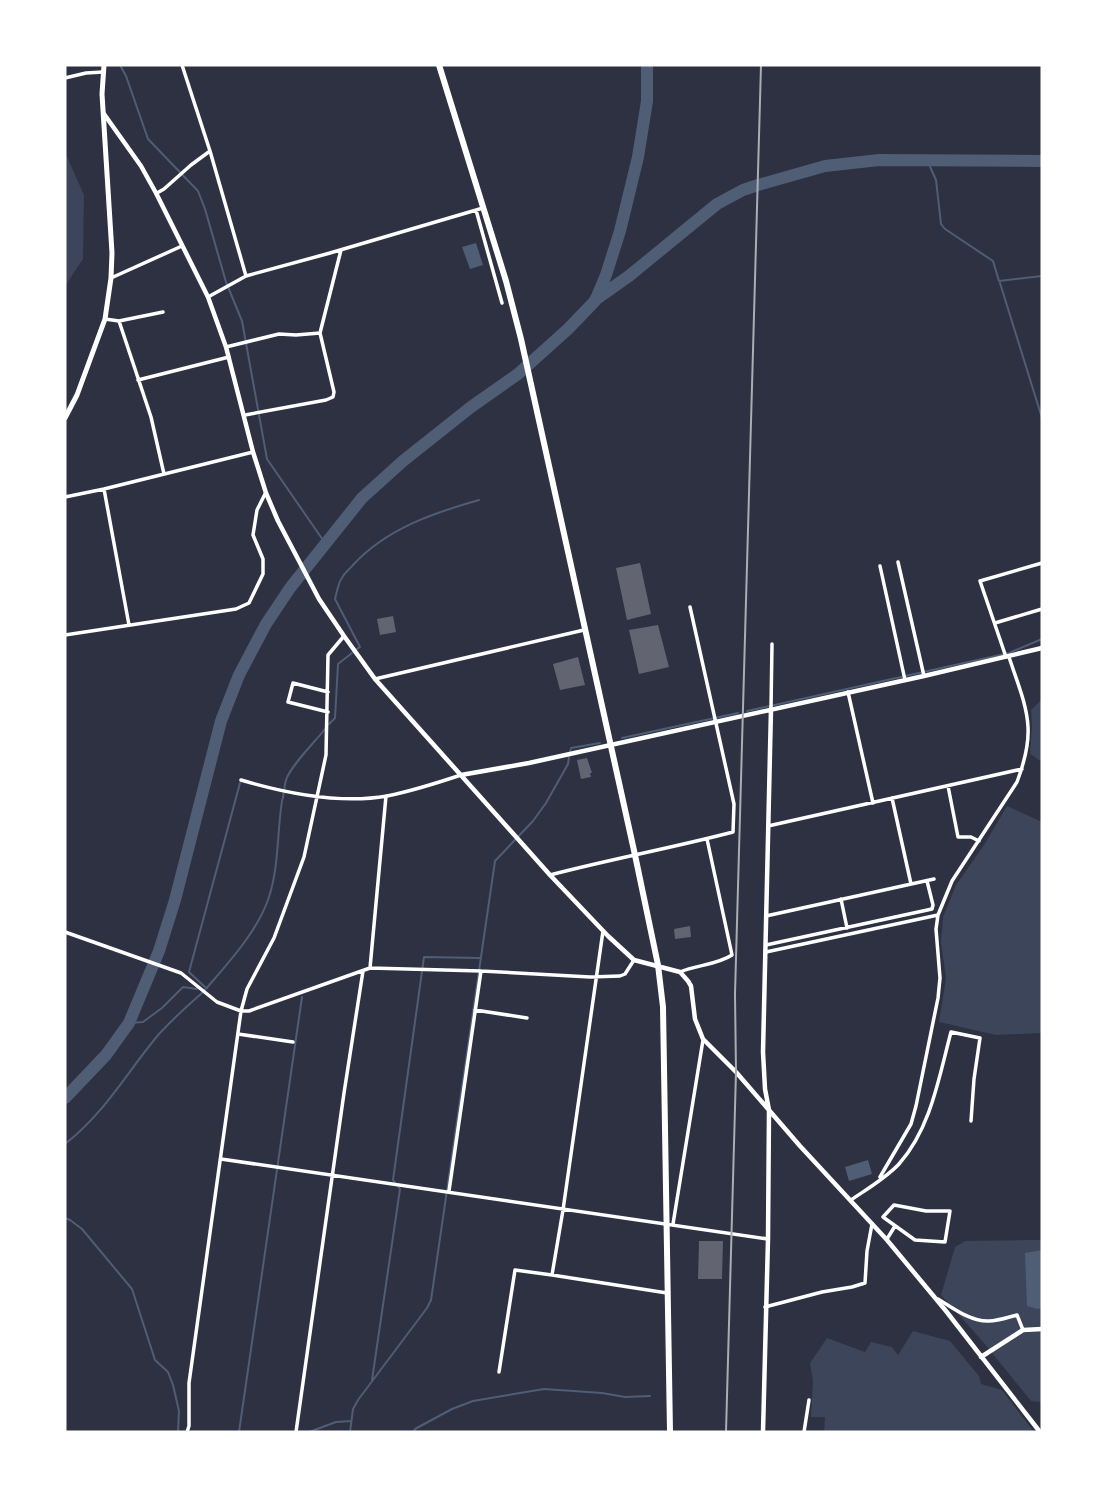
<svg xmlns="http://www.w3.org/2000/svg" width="1107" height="1497" viewBox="0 0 1107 1497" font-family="'DM Sans',sans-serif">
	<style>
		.green { fill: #3c4559 }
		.water { fill: #4f5d75 }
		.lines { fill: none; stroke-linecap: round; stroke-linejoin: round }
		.stream { stroke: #4f5d75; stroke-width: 2 }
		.river { stroke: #4f5d75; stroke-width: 12 }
		.building { fill: #626471 }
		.minor { stroke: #fff; stroke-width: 3.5 }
		.tertiary { stroke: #fff; stroke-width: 4.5 }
		.secondary { stroke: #fff; stroke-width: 5 }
		.trunk { stroke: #fff; stroke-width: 6 }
		.rail { stroke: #abadb3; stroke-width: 2 }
	</style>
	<rect width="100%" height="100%" fill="#2d3142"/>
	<path class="green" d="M 65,152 L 84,195 L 83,259 L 65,286 Z
		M 1042,699 L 1042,762 L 1030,754 L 1032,726 L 1031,710 Z
		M 1007,806 L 1042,822 L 1042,1033 L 996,1035 L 939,1022 L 946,978 L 941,942 L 943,917 L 956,885 L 984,845 Z
		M 1030,1240 L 1042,1240 L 1042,1402 L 1031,1401 L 984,1343 L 941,1295 L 955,1247 L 965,1241 Z
		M 913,1331 L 950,1341 L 979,1376 L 981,1384 L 1002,1390 L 1034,1432 L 824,1432 L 825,1417 L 811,1417 L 813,1381 L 810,1363 L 827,1338 L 865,1352 L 871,1342 L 892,1347 L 898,1355 Z"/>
	<path class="water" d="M 476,243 L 483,265 L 470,269 L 462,247 Z
		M 868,1160 L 872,1174 L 849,1181 L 845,1167 Z
		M 1042,1250 L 1042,1308 L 1037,1309 L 1027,1306 L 1025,1253 Z"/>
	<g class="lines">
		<path class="stream" d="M 120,65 L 126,76 L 148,139 L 198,191 L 205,209 L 226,282 L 242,321 L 267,459 L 325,543
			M 927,160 L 936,180 L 941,224 L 945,229 L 993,261 L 999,281 L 1042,276
			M 1000,283 L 1042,418
			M 357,649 L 360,647 L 335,599 C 337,592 338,583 342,578 C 344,573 350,569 353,565 C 386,529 433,513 479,500
			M 747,711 L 1009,653 L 1042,639
			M 329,724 L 335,718 L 338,664 L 352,653
			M 622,738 L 738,713
			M 570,752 L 571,748 L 600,743
			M 206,988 L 189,972 L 240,783
			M 203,990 L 205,990 C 228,963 258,931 269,897 C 279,866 277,833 282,801 C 284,795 284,787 286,780 C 291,765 315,742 325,729
			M 129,1023 L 143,1022 L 162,1008 L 183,987 L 197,989
			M 65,1144 C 105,1113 127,1072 159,1034 C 173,1019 187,1006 202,993
			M 65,1218 L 70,1220 L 82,1229 L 132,1289 L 155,1360 L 168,1372 L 173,1385 L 179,1411 L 178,1432
			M 372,1380 L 400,1189 L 393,1180 L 424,957 L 480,958
			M 239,1432 L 302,997
			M 309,1432 L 336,1422 L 351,1421
			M 350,1432 L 353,1409 L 358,1400 L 427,1308 L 431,1300 L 495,861 L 533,821 L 546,803 L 568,764 L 569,757
			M 413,1432 L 415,1429 L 452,1409 L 473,1401 L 544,1389 L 602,1393 L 625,1397 L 650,1396"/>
		<path class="river" d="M 595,300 L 629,276 L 717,204 L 743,190 L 758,185 L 825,166 L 879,160 L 1042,161
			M 65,1098 L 106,1055 L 129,1023 L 159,951 L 175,900 L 221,721 L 239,675 L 266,624 L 290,588 L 362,498 L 403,461 L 471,407 L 518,374 L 568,329 L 595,301 L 606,275 L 620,231 L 638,157 L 647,101 L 647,65"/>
	</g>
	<path class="building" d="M 640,563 L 651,614 L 627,620 L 616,568 Z
		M 393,616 L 396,632 L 380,635 L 377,619 Z
		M 658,625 L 669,667 L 639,674 L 629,630 Z
		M 578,657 L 585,685 L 560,690 L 553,664 Z
		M 587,758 L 592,773 L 590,773 L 591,777 L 581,779 L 577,760 Z
		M 690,926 L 691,937 L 675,939 L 674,929 Z
		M 699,1241 L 723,1241 L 722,1279 L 698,1279 Z"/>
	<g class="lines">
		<path class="minor" d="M 182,65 L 210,151 L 246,276 L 330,253 L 483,208
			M 65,78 L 86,73 L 103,72
			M 157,193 L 164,189 L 191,165 L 210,151
			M 476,210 L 502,303
			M 111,278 L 182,246
			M 208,297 L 246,276
			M 105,319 L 119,321 L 163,312
			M 119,321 L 151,417 L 164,474
			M 226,347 L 279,334 L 296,335 L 320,333
			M 138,380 L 229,357
			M 245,415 L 326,400 L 333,397 L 334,392 L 320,333 L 341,250
			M 104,489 L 129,625
			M 65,497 L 104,489 L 253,452
			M 898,562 L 924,676
			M 880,566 L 905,680
			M 995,623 L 1042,609
			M 65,635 L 236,609 L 249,603 L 263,574 L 263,559 L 253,535 L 257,510 L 265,494
			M 1006,657 L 980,581 L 1042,563
			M 375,679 L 584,630
			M 848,692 L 873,803
			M 771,709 L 772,644
			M 328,712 L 288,702 L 293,683 L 328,692
			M 241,780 C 285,793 342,804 387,796 C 412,791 437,783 461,775
			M 948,786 L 958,837 L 971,837 L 979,841
			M 892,798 L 911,884
			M 768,826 L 1022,769
			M 550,875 C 611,859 672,848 733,832 L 734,804 L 690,607
			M 841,899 L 847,928
			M 766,916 L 934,879
			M 65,932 L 181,973 L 217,1002 L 241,1011 L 249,1011 L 370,968 L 481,971 L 590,977 L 620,976 L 625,974 L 634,960
			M 766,945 L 932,909 L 933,905 L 927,881
			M 766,952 L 938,915 L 952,881 L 1017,782 C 1023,766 1029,745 1028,727 C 1027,704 1016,679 1009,657
			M 370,968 L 386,796
			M 680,972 C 696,965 717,965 732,955 L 707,839
			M 475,1010 L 527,1018
			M 238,1034 L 293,1042
			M 221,1159 L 768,1239
			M 880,1177 L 911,1124 L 916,1106 L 938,998 L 940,978 L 936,929 L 938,915
			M 449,1191 L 481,971
			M 851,1200 C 867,1189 886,1178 899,1164 C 931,1128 939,1077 951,1032 L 980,1038 L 974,1079 L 971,1121
			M 894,1205 L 926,1211 L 950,1211 L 945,1242 L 915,1240 L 883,1217 Z
			M 673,1224 L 703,1040
			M 887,1239 L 895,1226
			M 552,1275 L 667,1293
			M 938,1299 C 953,1308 971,1322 989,1321 C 998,1321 1009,1317 1017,1315 L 1023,1330
			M 765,1307 L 822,1292 L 852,1287 L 865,1283 L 867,1251 L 872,1224
			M 499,1372 L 515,1270 L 552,1275 L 563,1210 L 603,931
			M 187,1432 L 189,1426 L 189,1383 L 241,1011 L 247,989 L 274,938 L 304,857 L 326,755 L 328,655 L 344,636
			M 296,1432 L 344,1093 L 363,971
			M 804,1432 L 809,1400"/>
		<path class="tertiary" d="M 104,114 L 141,166 L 156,193 L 208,297 L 226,347 L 253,452 L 266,493 L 278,521 L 319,599 L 344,636 L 375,679 L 550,875 L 608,936 L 634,960 L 680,972 L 688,981 L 691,986 L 695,1019 L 703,1039 L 736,1072 L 800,1146 L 887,1240 L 946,1311 L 1040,1432
			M 461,775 L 529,763 L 924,676 L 1042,648
			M 981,1357 L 1023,1330 L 1042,1329
			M 763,1432 L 768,1239 L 769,1110 L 765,1089 L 763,1052 L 771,709"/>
		<path class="secondary" d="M 65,418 L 77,395 L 105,319 L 111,278 L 112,253 L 102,94 L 104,65"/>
		<path class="trunk" d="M 439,65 L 506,281 L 521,339 L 635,855 L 658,965 L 663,1007 L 670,1432"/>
		<path class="rail" d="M 726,1432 L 736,1072 L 735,994 L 761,65"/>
	</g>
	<rect width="1107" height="1497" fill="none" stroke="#ffffff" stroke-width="133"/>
</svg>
